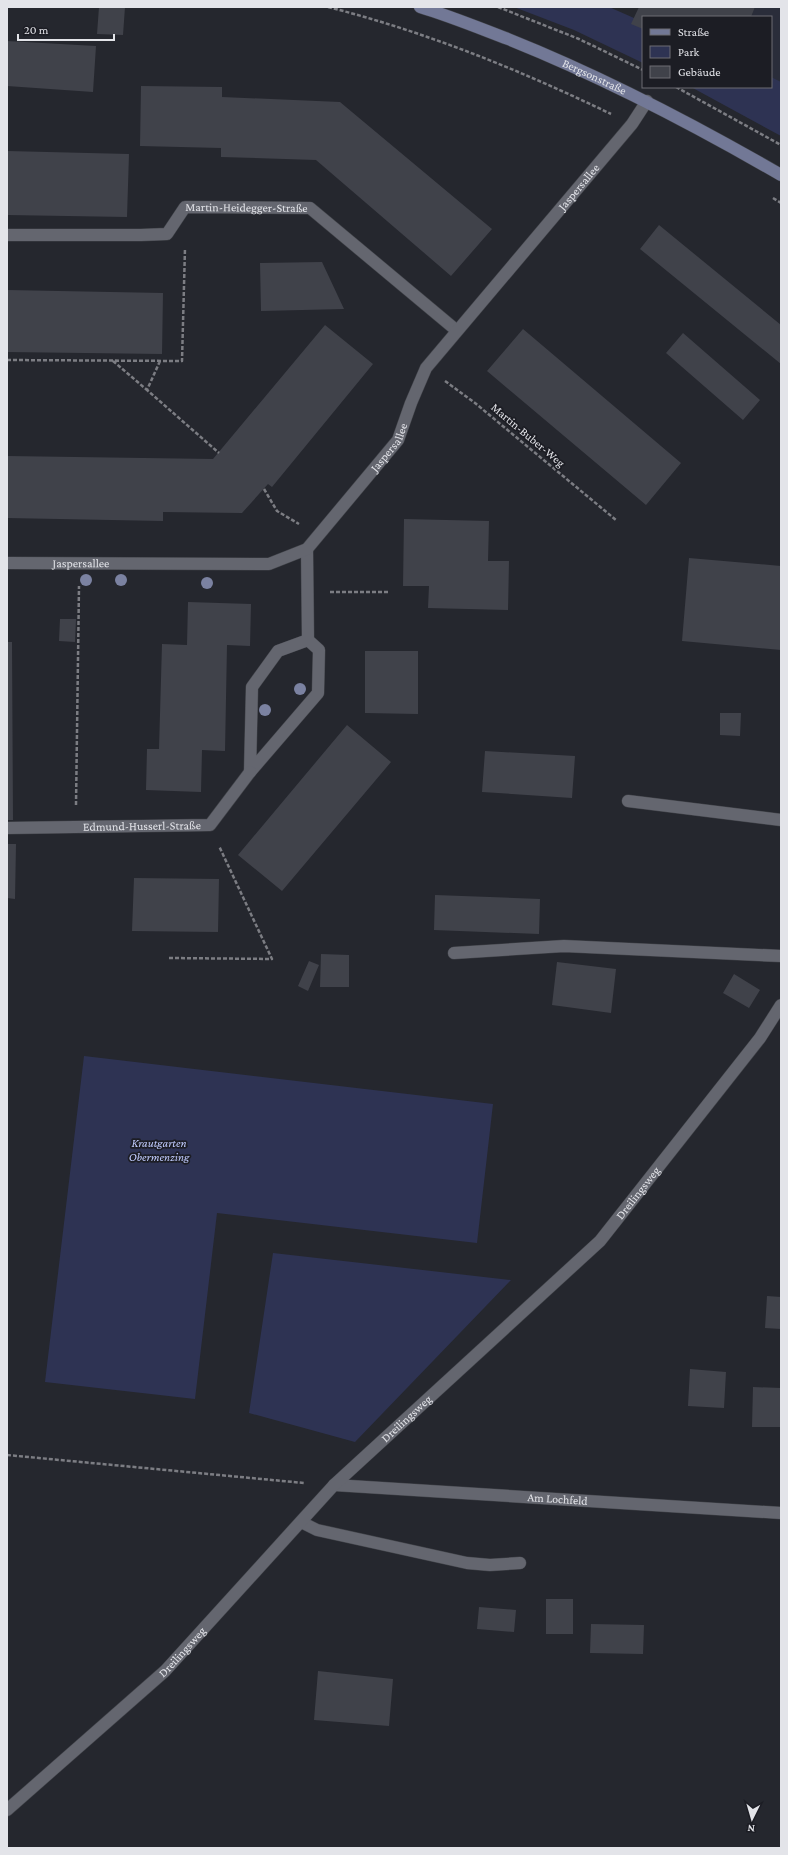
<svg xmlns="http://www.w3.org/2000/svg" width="788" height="1855" viewBox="0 0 788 1855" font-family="'Crimson Pro',serif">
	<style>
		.built { fill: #2a2d3a }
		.green { fill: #2e3353 }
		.building { fill: #40424a }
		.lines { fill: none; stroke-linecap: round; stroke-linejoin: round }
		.lane-casing { stroke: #414349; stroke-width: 13 }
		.street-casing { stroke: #414349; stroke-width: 13 }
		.secondary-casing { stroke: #414349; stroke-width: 13 }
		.path { stroke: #7c7d83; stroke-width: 2.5; stroke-dasharray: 4 2; stroke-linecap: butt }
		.lane { stroke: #64666f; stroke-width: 12 }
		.street { stroke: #64666f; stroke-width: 12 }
		.secondary { stroke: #727896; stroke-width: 12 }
		.tree { fill: #7b82a1 }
		.labels { text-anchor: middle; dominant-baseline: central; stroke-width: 3.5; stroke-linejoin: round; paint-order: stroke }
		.street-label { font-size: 12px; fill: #e3e4e9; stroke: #1c1d24 }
		.park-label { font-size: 12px; font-style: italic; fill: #c1ccff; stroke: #1c1d24 }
	</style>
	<rect width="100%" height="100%" fill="#25272e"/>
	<path class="built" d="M 755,7 L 781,7 L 781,133 L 771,87 L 771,17 L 751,17 Z"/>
	<path class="green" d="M 514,7 L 609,7 L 634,18 L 643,29 L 643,63 L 574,30 Z
		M 771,77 L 781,82 L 781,136 L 691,87 L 771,87 Z
		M 84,1056 L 493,1104 L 477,1243 L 217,1213 L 195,1399 L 45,1382 Z
		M 273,1253 L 511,1280 L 355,1442 L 249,1413 Z"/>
	<path class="building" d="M 99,7 L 125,7 L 123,35 L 97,34 Z
		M 639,7 L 755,7 L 751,17 L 643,17 L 643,29 L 631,24 Z
		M 7,41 L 96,46 L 93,92 L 7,86 Z
		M 141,86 L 222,87 L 222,97 L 340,102 L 492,229 L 451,276 L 316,160 L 221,157 L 221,148 L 140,146 Z
		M 7,151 L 129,154 L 127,217 L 7,215 Z
		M 659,225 L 781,325 L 781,364 L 640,249 Z
		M 322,262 L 344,309 L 261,311 L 260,263 Z
		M 7,290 L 163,293 L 162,354 L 7,352 Z
		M 325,325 L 373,364 L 272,487 L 268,484 L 242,513 L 163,512 L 163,521 L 7,518 L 7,456 L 213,459 Z
		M 523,329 L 681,463 L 646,505 L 487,371 Z
		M 683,333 L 760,400 L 743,420 L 666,353 Z
		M 404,519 L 489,521 L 488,561 L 509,561 L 508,610 L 428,608 L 429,586 L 403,586 Z
		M 689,558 L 781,566 L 781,650 L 682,641 Z
		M 188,602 L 251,604 L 250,646 L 227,645 L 225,751 L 202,750 L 201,792 L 146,790 L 147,749 L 159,749 L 162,644 L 187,645 Z
		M 60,619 L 76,619 L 75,642 L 59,641 Z
		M 7,642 L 12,642 L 13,820 L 7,820 Z
		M 365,651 L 418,651 L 418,714 L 365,713 Z
		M 720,713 L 741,713 L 740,736 L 720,735 Z
		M 347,725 L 391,762 L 282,891 L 238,855 Z
		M 485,751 L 575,756 L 572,798 L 482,792 Z
		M 7,844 L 16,844 L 15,899 L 7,898 Z
		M 134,878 L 219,879 L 218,932 L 132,931 Z
		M 435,895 L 540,899 L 539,934 L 434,930 Z
		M 321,954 L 349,955 L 349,987 L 320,987 Z
		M 309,961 L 319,965 L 308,991 L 298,986 Z
		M 557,962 L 616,969 L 611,1013 L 552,1005 Z
		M 734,974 L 760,990 L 749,1008 L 723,993 Z
		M 767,1296 L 781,1297 L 781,1329 L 765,1328 Z
		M 690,1369 L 726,1372 L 724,1408 L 688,1406 Z
		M 753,1387 L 781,1388 L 781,1427 L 752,1427 Z
		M 546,1599 L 573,1599 L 573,1634 L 546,1634 Z
		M 479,1607 L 516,1610 L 514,1632 L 477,1629 Z
		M 591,1624 L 644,1625 L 643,1654 L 590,1653 Z
		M 318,1671 L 393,1679 L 389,1726 L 314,1720 Z"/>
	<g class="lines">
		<g class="lane-casing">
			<path id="lane" d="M 628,801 L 781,820
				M 454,953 L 564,946 L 781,956
				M 301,1522 L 317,1530 L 467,1563 L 490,1565 L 520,1563"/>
		</g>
		<g class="street-casing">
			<g id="street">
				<path id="s1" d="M 7,235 L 141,235 L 167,234 L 185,207 L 310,208 L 456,330"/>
				<path d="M 307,549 L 308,640 L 319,650 L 318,693 L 250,772 L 252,687 L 278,651 L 308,640"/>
				<path id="s2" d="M 7,563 L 269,564 L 307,549 L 398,440 L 411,403 L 426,368 L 632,124 L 647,101"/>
				<path id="s3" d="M 7,828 L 210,825 L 250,772"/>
				<path id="s4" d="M 334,1485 L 781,1513"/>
				<path id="s5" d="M 7,1810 L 165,1671 L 334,1485 L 600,1241 L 760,1038 L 781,1005"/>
			</g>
		</g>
		<g class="secondary-casing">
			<g id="secondary">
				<path id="s6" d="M 420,7 C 450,16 479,28 508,39 C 603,77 693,124 781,175"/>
			</g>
		</g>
		<path class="path" d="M 328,7 C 426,32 520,70 611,114
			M 498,7 L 579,39 L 643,70
			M 676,87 L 781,145
			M 773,198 L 781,203
			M 7,360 L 182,361 L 185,248
			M 113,361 L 147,390
			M 160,361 L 147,390 L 219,453
			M 445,381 L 475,403 L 616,520
			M 264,489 L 277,511 L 299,524
			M 330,592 L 389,592
			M 76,805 L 79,586
			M 169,958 L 272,959 L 219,846
			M 7,1455 L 304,1483"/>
		<use href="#lane" class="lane"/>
		<use href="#street" class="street"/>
		<use href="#secondary" class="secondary"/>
	</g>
	<g class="tree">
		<circle cx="86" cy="580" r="6"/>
		<circle cx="121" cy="580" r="6"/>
		<circle cx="207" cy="583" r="6"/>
		<circle cx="300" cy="689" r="6"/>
		<circle cx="265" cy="710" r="6"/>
	</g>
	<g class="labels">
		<g class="street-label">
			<text stroke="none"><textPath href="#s6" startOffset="188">Bergsonstraße</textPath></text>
			<text stroke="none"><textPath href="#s2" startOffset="759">Jaspersallee</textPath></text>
			<text stroke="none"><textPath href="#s1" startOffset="254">Martin-Heidegger-Straße</textPath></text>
			<text transform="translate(528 435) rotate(40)">Martin-Buber-Weg</text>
			<text stroke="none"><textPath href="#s2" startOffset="434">Jaspersallee</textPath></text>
			<text stroke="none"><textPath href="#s2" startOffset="74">Jaspersallee</textPath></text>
			<text stroke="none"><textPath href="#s3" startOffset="135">Edmund-Husserl-Straße</textPath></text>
			<text stroke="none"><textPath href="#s5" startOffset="884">Dreilingsweg</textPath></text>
			<text stroke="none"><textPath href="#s5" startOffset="560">Dreilingsweg</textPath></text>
			<text stroke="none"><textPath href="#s4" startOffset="224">Am Lochfeld</textPath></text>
			<text stroke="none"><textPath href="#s5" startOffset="236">Dreilingsweg</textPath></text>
		</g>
		<g class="park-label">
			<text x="159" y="1143">Krautgarten<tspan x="159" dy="14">Obermenzing</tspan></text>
		</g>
	</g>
	<rect width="788" height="1855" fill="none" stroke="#e3e4e9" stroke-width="16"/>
	<rect x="642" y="16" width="130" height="72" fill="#1c1d24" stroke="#6c6d73"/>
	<rect x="650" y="29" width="20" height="6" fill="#727896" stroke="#6c6d73"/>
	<text x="678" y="36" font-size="12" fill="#e3e4e9">Straße</text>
	<rect x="650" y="46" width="20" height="12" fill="#2e3353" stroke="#6c6d73"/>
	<text x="678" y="56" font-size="12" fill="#e3e4e9">Park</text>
	<rect x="650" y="66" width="20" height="12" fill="#40424a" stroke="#6c6d73"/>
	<text x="678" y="76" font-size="12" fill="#e3e4e9">Gebäude</text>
	<g transform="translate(752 1819) rotate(185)" stroke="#1c1d24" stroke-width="3" paint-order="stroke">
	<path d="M0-3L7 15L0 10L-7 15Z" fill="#e3e4e9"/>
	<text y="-6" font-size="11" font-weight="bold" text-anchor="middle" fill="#e3e4e9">N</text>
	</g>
	<path d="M18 34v6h96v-6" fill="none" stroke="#e3e4e9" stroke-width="2"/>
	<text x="24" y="34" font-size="12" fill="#e3e4e9" stroke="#1c1d24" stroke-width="3" paint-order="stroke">20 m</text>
</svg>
